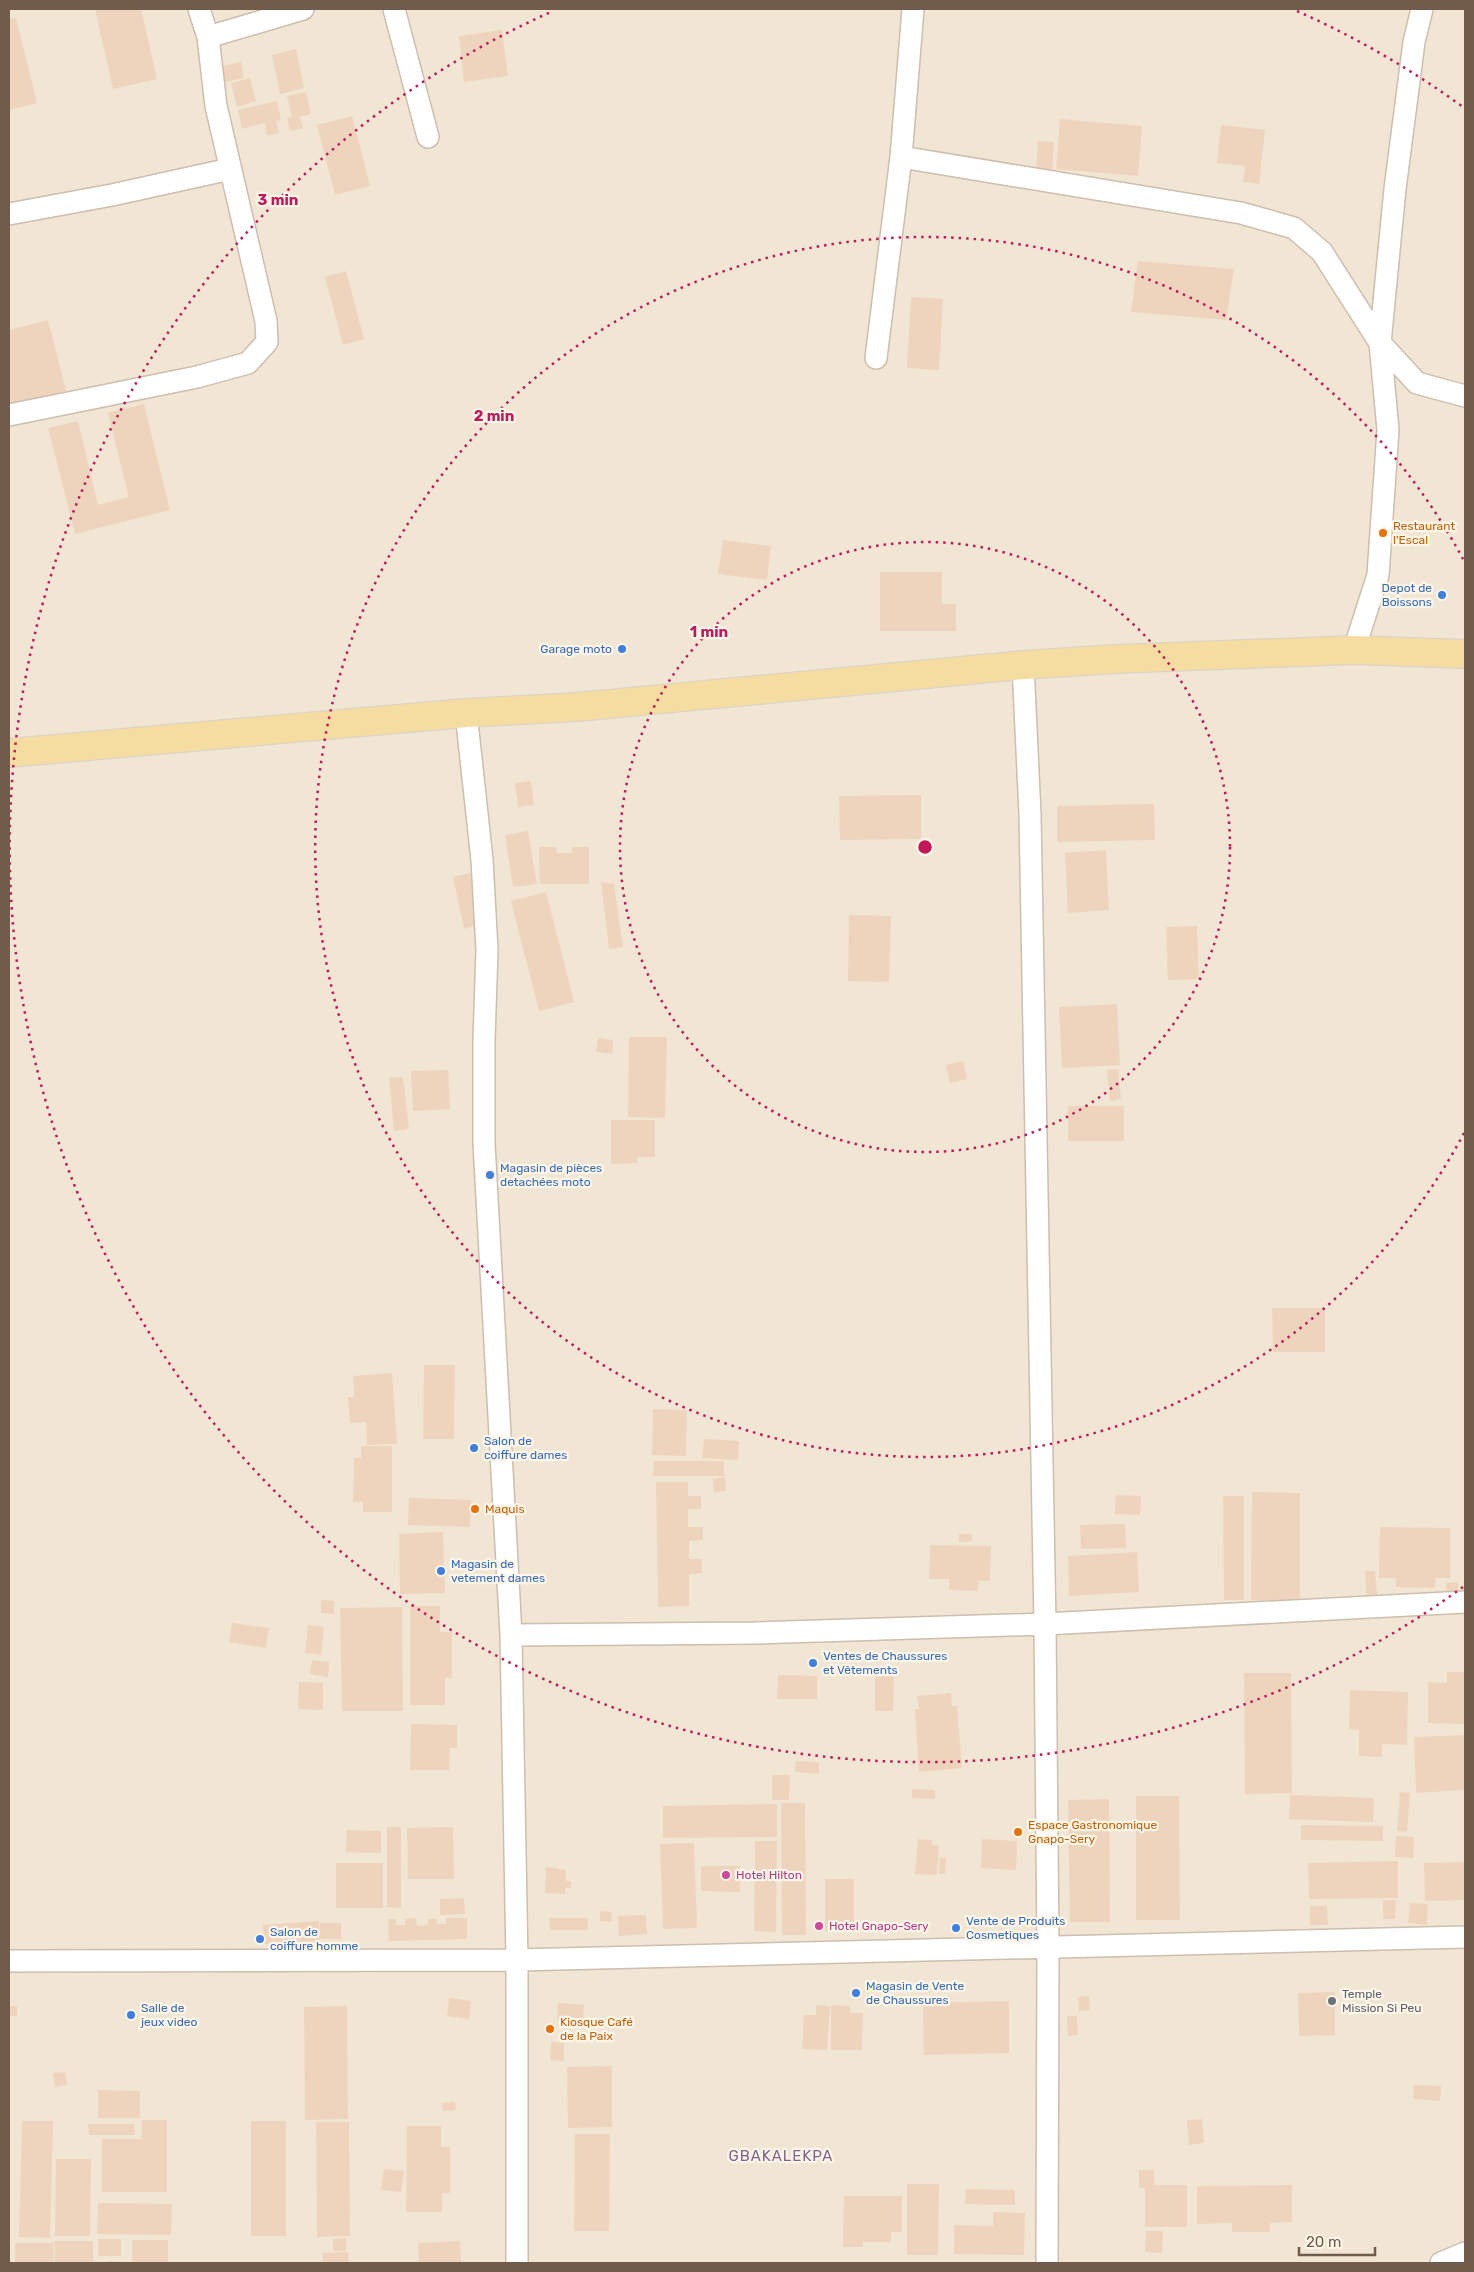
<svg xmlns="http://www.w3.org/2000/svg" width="1474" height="2272" viewBox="0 0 1474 2272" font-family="Rubik,sans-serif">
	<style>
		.residential { fill: #f1e6d3 }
		.building { fill: #eed4bd }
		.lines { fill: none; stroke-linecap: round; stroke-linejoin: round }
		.street-casing { stroke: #cdbeae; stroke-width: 24 }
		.primary-casing { stroke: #d7d1cd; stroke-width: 30 }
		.street { stroke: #fff; stroke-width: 21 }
		.primary { stroke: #f5dca0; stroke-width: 28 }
		.ring { fill: none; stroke: #c2185b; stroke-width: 2.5; stroke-dasharray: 2.5 5 }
		.food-dot { fill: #e8710a; stroke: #fef7e9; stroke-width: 2 }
		.shop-dot { fill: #3f7fe0; stroke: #fef7e9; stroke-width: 2 }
		.hotel-dot { fill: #d1479c; stroke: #fef7e9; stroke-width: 2 }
		.worship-dot { fill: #6b7280; stroke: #fef7e9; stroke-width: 2 }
		.labels { text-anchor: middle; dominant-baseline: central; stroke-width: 4.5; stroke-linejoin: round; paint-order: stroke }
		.food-label { font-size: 12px; fill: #c56008; stroke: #fef7e9; text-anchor: start }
		.shop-label { font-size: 12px; fill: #366cbe; stroke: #fef7e9; text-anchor: start }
		.hotel-label { font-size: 12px; fill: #b23c85; stroke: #fef7e9; text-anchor: start }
		.worship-label { font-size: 12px; fill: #5b616d; stroke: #fef7e9; text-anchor: start }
		.quarter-label { font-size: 15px; letter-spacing: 1px; fill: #82638d; stroke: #fef7e9 }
		.centre { fill: #c2185b; stroke: #fef7e9; stroke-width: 2.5 }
		.ring-label { font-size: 15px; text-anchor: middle; font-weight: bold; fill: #c2185b; stroke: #fef7e9; stroke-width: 4.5; stroke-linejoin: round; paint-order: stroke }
	</style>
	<rect width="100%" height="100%" fill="#faf3e4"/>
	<path class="residential" d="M 9,9 L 1465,9 L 1465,2263 L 9,2263 Z"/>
	<path class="building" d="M 95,9 L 141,9 L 157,79 L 113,89 Z
		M 16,18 L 37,103 L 9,110 L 9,19 Z
		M 502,30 L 508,76 L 464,82 L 459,36 Z
		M 296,49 L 304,88 L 280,94 L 272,55 Z
		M 241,62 L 244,78 L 225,82 L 222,66 Z
		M 250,78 L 256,101 L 237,107 L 231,83 Z
		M 306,92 L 311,114 L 300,117 L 303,128 L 290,131 L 287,118 L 292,117 L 287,96 Z
		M 277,101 L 281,120 L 276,121 L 279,133 L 267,136 L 265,123 L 242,129 L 238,110 Z
		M 352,116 L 370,186 L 335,195 L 317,125 Z
		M 1060,119 L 1142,126 L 1138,176 L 1056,169 Z
		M 1221,125 L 1265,130 L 1259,184 L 1243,182 L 1245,166 L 1217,163 Z
		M 1038,141 L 1054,142 L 1052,173 L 1036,171 Z
		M 1138,261 L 1234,269 L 1226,320 L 1131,312 Z
		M 346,271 L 364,339 L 343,345 L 325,277 Z
		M 911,297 L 943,299 L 939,370 L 907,368 Z
		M 48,320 L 66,391 L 9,406 L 9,330 Z
		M 144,404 L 170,510 L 75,534 L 48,428 L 78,421 L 98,505 L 129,497 L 108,413 Z
		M 723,540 L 771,546 L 767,580 L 718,574 Z
		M 880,572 L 942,572 L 942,604 L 956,604 L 956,631 L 880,631 Z
		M 531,781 L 534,805 L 518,807 L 515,783 Z
		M 921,795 L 921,839 L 840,840 L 839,796 Z
		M 1154,804 L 1155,840 L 1057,842 L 1057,806 Z
		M 528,831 L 537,884 L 513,887 L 505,835 Z
		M 539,847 L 556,847 L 557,853 L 572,853 L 572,847 L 589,847 L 589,884 L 540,884 Z
		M 1106,850 L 1109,910 L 1068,913 L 1065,853 Z
		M 470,873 L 482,924 L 464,929 L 453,877 Z
		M 601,882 L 614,884 L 623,947 L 609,949 Z
		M 546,892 L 574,1002 L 539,1011 L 511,901 Z
		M 849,915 L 891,916 L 889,982 L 848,981 Z
		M 1197,926 L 1199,979 L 1168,980 L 1166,927 Z
		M 1117,1004 L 1120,1065 L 1062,1068 L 1059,1007 Z
		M 629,1037 L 667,1037 L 665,1118 L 628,1117 Z
		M 598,1038 L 613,1040 L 612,1054 L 596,1052 Z
		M 963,1061 L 967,1079 L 950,1083 L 946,1065 Z
		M 1118,1069 L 1121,1099 L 1110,1101 L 1107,1070 Z
		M 448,1070 L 450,1109 L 413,1111 L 411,1071 Z
		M 403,1077 L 409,1129 L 394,1131 L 389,1078 Z
		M 1068,1106 L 1124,1106 L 1124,1141 L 1068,1141 Z
		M 611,1120 L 655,1120 L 655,1157 L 637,1157 L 637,1163 L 611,1164 Z
		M 1272,1308 L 1325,1308 L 1325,1352 L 1273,1352 Z
		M 424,1365 L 455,1365 L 454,1439 L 423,1439 Z
		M 392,1373 L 397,1444 L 367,1445 L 366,1422 L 350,1423 L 348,1397 L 354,1397 L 353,1376 Z
		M 653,1409 L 687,1410 L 686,1456 L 652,1455 Z
		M 704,1439 L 739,1441 L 738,1460 L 702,1458 Z
		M 361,1446 L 392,1446 L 392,1512 L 363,1512 L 363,1502 L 353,1502 L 354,1458 L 361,1458 Z
		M 654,1461 L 724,1461 L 724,1476 L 653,1476 Z
		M 725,1477 L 726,1491 L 714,1492 L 713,1479 Z
		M 656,1482 L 688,1482 L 688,1496 L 701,1496 L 701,1509 L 688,1509 L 688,1527 L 703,1527 L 703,1540 L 689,1541 L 689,1559 L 702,1559 L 702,1573 L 689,1574 L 689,1606 L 658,1607 Z
		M 1252,1492 L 1300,1493 L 1300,1600 L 1251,1600 Z
		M 1116,1495 L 1141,1496 L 1140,1515 L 1115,1514 Z
		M 1223,1496 L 1244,1496 L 1244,1600 L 1224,1600 Z
		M 409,1498 L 471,1500 L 470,1527 L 408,1525 Z
		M 1125,1524 L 1126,1548 L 1081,1549 L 1080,1525 Z
		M 1380,1527 L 1450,1528 L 1450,1578 L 1436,1578 L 1435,1588 L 1396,1587 L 1396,1578 L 1379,1578 Z
		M 443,1532 L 445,1593 L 400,1594 L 399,1534 Z
		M 959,1534 L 972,1534 L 972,1541 L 959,1542 Z
		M 930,1545 L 991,1546 L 990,1581 L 978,1581 L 978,1591 L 949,1590 L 949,1579 L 929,1579 Z
		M 1137,1552 L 1139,1592 L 1069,1596 L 1068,1556 Z
		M 1365,1571 L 1375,1571 L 1378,1604 L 1367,1604 Z
		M 1458,1582 L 1459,1602 L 1447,1602 L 1446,1583 Z
		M 321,1600 L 334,1601 L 334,1614 L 321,1613 Z
		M 410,1606 L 440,1606 L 440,1632 L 452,1632 L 452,1678 L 445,1678 L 445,1705 L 410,1705 Z
		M 402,1607 L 403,1711 L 342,1711 L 340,1608 Z
		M 232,1623 L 269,1628 L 266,1648 L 229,1642 Z
		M 308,1625 L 324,1627 L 321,1655 L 305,1653 Z
		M 312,1660 L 329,1662 L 328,1677 L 310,1674 Z
		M 875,1670 L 894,1670 L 893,1711 L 875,1711 Z
		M 1447,1672 L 1465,1672 L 1465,1724 L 1428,1723 L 1428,1682 L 1447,1683 Z
		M 1244,1673 L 1291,1673 L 1292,1793 L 1245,1794 Z
		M 778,1675 L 817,1676 L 817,1699 L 777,1699 Z
		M 299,1682 L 323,1683 L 323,1710 L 298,1709 Z
		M 1350,1690 L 1408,1692 L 1407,1745 L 1382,1744 L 1382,1757 L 1359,1756 L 1359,1730 L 1349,1729 Z
		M 951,1693 L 952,1706 L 957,1706 L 962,1768 L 919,1772 L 915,1709 L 919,1709 L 917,1696 Z
		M 411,1724 L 457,1725 L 457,1748 L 450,1748 L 449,1770 L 410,1770 Z
		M 1465,1735 L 1465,1790 L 1416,1793 L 1414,1737 Z
		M 796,1761 L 819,1762 L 819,1774 L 795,1772 Z
		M 772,1775 L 790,1775 L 789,1800 L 772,1800 Z
		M 912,1789 L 935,1790 L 935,1799 L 912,1798 Z
		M 1400,1792 L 1410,1793 L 1407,1832 L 1397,1831 Z
		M 1290,1795 L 1374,1798 L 1373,1822 L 1289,1819 Z
		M 1136,1796 L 1179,1796 L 1180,1920 L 1136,1920 Z
		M 1109,1799 L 1110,1922 L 1070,1922 L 1068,1800 Z
		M 781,1803 L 805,1803 L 806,1935 L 782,1935 Z
		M 777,1804 L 777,1837 L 663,1838 L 663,1806 Z
		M 1301,1825 L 1383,1826 L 1383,1841 L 1301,1840 Z
		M 387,1827 L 401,1827 L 401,1908 L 387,1907 Z
		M 453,1827 L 454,1879 L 408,1879 L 407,1828 Z
		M 347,1830 L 381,1831 L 381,1853 L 346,1852 Z
		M 1396,1836 L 1414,1837 L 1413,1858 L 1395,1857 Z
		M 918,1839 L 932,1840 L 932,1845 L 939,1846 L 937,1875 L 915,1874 Z
		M 982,1839 L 1017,1841 L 1016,1870 L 981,1868 Z
		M 755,1841 L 777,1841 L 776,1932 L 754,1931 Z
		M 694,1843 L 697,1928 L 663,1929 L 660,1844 Z
		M 940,1858 L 946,1858 L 945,1874 L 939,1874 Z
		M 1398,1861 L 1398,1898 L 1309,1899 L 1308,1863 Z
		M 1465,1862 L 1465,1900 L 1425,1901 L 1424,1863 Z
		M 336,1863 L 383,1863 L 383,1908 L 336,1908 Z
		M 701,1866 L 740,1866 L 740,1892 L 701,1891 Z
		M 546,1867 L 566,1870 L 566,1881 L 571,1881 L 571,1888 L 565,1888 L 565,1894 L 545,1893 Z
		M 825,1879 L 854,1879 L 854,1931 L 825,1931 Z
		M 464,1898 L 465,1914 L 440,1915 L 440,1899 Z
		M 1383,1900 L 1396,1900 L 1395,1919 L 1383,1919 Z
		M 1410,1903 L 1428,1904 L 1427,1925 L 1408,1923 Z
		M 1310,1906 L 1327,1906 L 1328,1925 L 1310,1925 Z
		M 600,1911 L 612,1912 L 611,1922 L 600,1921 Z
		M 646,1915 L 647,1934 L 619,1936 L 618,1916 Z
		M 416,1918 L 417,1926 L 428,1925 L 428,1919 L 437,1919 L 437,1924 L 446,1924 L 446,1918 L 467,1918 L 467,1939 L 389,1941 L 388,1919 L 396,1919 L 396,1925 L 405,1925 L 405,1919 Z
		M 549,1918 L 588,1918 L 588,1930 L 550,1930 Z
		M 319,1921 L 320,1941 L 264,1944 L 263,1925 Z
		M 320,1923 L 341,1923 L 341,1939 L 320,1939 Z
		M 1335,1992 L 1335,2035 L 1299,2036 L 1298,1993 Z
		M 1089,1996 L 1090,2010 L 1079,2011 L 1078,1997 Z
		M 449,1998 L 471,2001 L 469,2019 L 447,2016 Z
		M 1009,2001 L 1009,2053 L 924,2055 L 923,2003 Z
		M 558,2003 L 584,2005 L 583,2022 L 557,2021 Z
		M 816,2005 L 830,2006 L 827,2050 L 802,2049 L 804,2015 L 816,2015 Z
		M 831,2005 L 850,2006 L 850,2013 L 863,2013 L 862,2050 L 831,2050 Z
		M 9,2006 L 17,2006 L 17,2016 L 9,2016 Z
		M 347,2006 L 348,2119 L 305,2120 L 304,2007 Z
		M 1067,2016 L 1077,2016 L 1078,2035 L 1068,2036 Z
		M 551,2042 L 564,2043 L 564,2061 L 550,2060 Z
		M 612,2066 L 612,2127 L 568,2128 L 567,2067 Z
		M 65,2072 L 67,2085 L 55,2087 L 53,2073 Z
		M 1414,2085 L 1441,2086 L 1440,2101 L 1413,2099 Z
		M 98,2090 L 140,2091 L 140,2118 L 98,2118 Z
		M 455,2102 L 456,2110 L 443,2111 L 442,2103 Z
		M 1202,2119 L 1204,2143 L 1189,2145 L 1187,2120 Z
		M 142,2120 L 167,2120 L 167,2192 L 102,2192 L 102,2139 L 142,2139 Z
		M 22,2121 L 53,2121 L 50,2238 L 19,2237 Z
		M 251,2121 L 286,2121 L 286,2236 L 251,2236 Z
		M 316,2122 L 349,2122 L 350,2236 L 317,2237 Z
		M 88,2124 L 134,2124 L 135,2135 L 89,2135 Z
		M 407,2126 L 441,2126 L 441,2147 L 450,2147 L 450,2193 L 442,2193 L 442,2212 L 406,2212 Z
		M 575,2134 L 610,2134 L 609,2231 L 574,2231 Z
		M 56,2159 L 91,2159 L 90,2236 L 55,2236 Z
		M 384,2169 L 404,2171 L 401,2192 L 381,2190 Z
		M 1139,2170 L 1154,2170 L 1154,2185 L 1187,2185 L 1187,2227 L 1145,2227 L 1145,2188 L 1139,2188 Z
		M 907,2184 L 939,2184 L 938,2255 L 907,2255 Z
		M 1292,2185 L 1292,2222 L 1270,2223 L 1270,2232 L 1232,2232 L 1232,2223 L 1197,2224 L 1197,2186 Z
		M 966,2189 L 1015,2190 L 1015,2205 L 965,2204 Z
		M 844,2196 L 902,2196 L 902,2232 L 891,2232 L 891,2242 L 863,2242 L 863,2247 L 843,2247 Z
		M 98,2203 L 172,2204 L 171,2235 L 97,2234 Z
		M 993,2212 L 1025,2213 L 1024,2255 L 954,2254 L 954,2225 L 993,2226 Z
		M 1146,2231 L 1163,2231 L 1162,2253 L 1145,2252 Z
		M 346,2238 L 346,2251 L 333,2251 L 333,2239 Z
		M 98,2239 L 121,2239 L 121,2256 L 98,2256 Z
		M 132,2240 L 168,2240 L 168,2263 L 132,2263 Z
		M 54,2241 L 93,2241 L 93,2263 L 55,2263 Z
		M 460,2241 L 461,2263 L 419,2263 L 418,2243 Z
		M 15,2243 L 53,2243 L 54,2263 L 15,2263 Z
		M 348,2252 L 349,2263 L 323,2263 L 323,2253 Z
		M 107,2261 L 124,2262 L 124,2263 L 107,2263 Z"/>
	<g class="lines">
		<g class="street-casing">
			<path id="street" d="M 199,9 L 208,37 L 303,9
				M 394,9 L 428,137
				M 901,157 L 1241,213 L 1294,228 L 1322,252 L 1380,343 L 1417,383 L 1465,396
				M 9,214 L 112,195 L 230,169
				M 876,358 L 901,157 L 913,9
				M 9,415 L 197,377 L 248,363 L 267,342 L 266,321 L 216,106 L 208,37
				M 1354,650 L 1378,575 L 1388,430 L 1380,343 L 1395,189 L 1414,42 L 1422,9
				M 466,713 L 482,860 L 487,950 L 484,1040 L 484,1143 L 511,1635 L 517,1960 L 517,2263
				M 511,1635 L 756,1633 L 1045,1624 L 1030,814 L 1023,665
				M 9,1961 L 517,1960 L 1465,1937
				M 1047,2263 L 1048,1948 L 1045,1624 L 1465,1602
				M 1441,2263 L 1465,2253"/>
		</g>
		<g class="primary-casing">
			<path id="primary" d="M 9,753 L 466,713 L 577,707 L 1023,665 L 1116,659 L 1354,650 L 1465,654"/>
		</g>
		<use href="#street" class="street"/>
		<use href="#primary" class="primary"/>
	</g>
	<g class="ring">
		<circle cx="925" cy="847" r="305"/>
		<path d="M1464 1133A610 610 0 1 1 1464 561"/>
		<path d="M1463 1587A915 915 0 1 1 553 11M1297 11A915 915 0 0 1 1463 107"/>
	</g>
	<g class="food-dot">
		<circle cx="1383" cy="533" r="5"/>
		<circle cx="475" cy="1509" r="5"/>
		<circle cx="1018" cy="1832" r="5"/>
		<circle cx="550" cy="2029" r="5"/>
	</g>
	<g class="shop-dot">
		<circle cx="1442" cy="595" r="5"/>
		<circle cx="622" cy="649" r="5"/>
		<circle cx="490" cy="1175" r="5"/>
		<circle cx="474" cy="1448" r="5"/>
		<circle cx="441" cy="1571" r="5"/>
		<circle cx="813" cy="1663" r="5"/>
		<circle cx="956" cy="1928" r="5"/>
		<circle cx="260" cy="1939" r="5"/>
		<circle cx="856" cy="1993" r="5"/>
		<circle cx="131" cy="2015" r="5"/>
	</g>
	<g class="hotel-dot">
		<circle cx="726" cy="1875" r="5"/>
		<circle cx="819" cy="1926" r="5"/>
	</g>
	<circle class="worship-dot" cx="1332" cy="2001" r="5"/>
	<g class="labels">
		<g class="food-label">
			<text x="1393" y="526">Restaurant<tspan x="1393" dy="14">l'Escal</tspan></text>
			<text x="485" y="1509">Maquis</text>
			<text x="1028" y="1825">Espace Gastronomique<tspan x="1028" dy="14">Gnapo-Sery</tspan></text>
			<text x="560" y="2022">Kiosque Café<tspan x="560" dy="14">de la Paix</tspan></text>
		</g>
		<g class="shop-label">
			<text x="1432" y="588" text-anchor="end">Depot de<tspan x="1432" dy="14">Boissons</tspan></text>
			<text x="612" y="649" text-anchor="end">Garage moto</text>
			<text x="500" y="1168">Magasin de pièces<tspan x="500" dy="14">detachées moto</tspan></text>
			<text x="484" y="1441">Salon de<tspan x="484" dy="14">coiffure dames</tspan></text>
			<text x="451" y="1564">Magasin de<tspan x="451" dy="14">vetement dames</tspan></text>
			<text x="823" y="1656">Ventes de Chaussures<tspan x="823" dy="14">et Vêtements</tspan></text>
			<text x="966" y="1921">Vente de Produits<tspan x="966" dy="14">Cosmetiques</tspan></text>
			<text x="270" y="1932">Salon de<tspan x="270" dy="14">coiffure homme</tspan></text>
			<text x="866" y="1986">Magasin de Vente<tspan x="866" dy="14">de Chaussures</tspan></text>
			<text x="141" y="2008">Salle de<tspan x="141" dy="14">jeux video</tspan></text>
		</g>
		<g class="hotel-label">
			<text x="736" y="1875">Hotel Hilton</text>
			<text x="829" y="1926">Hotel Gnapo-Sery</text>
		</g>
		<g class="worship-label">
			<text x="1342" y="1994">Temple<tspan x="1342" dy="14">Mission Si Peu</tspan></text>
		</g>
		<g class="quarter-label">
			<text x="781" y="2156">GBAKALEKPA</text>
		</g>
	</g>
	<circle cx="925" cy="847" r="8" class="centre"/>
	<g class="ring-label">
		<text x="278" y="205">3 min</text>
		<text x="494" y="421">2 min</text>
		<text x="709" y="637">1 min</text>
	</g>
	<rect width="1474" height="2272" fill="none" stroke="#715c4b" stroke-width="20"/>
	<path d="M1299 2247v8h76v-8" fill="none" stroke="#715c4b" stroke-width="2.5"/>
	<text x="1306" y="2247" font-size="15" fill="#715c4b" stroke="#fef7e9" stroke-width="4" paint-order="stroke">20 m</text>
</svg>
